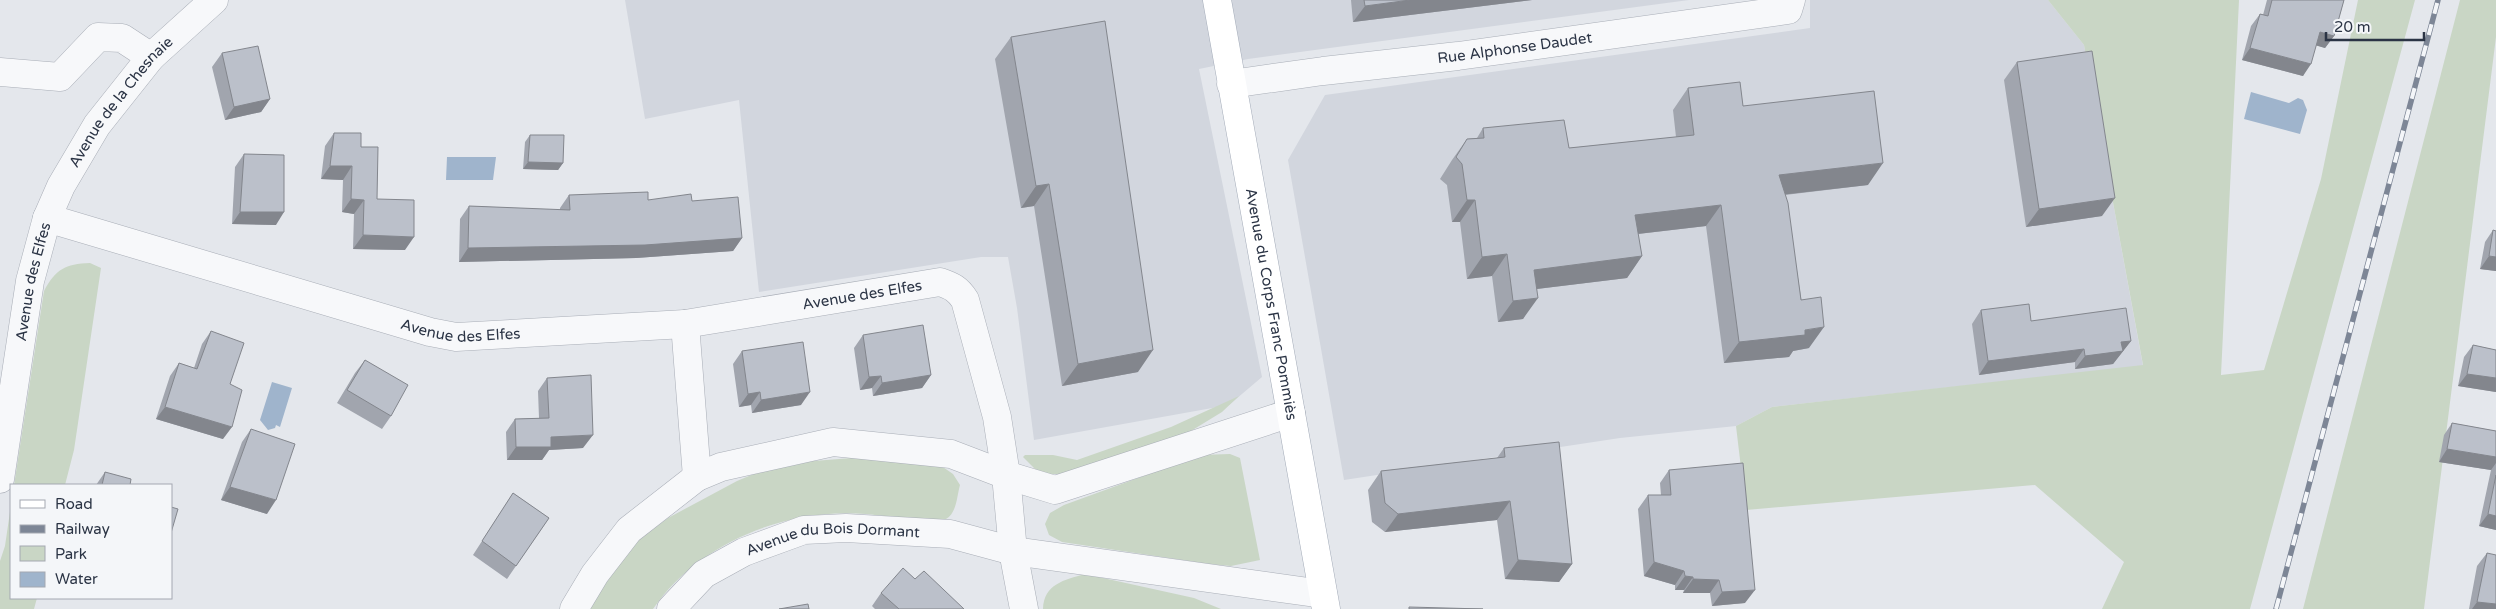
<svg xmlns="http://www.w3.org/2000/svg" width="2496" height="609" viewBox="0 0 2496 609" font-family="'Varela Round',sans-serif">
	<style>
		.built { fill: #d2d6de }
		.green { fill: #c9d6c5 }
		.water { fill: #9fb4cc }
		.lines { fill: none; stroke-linecap: round; stroke-linejoin: round }
		.minor-casing { stroke: #a9aeb7; stroke-width: 29 }
		.major-casing { stroke: #a3abb8; stroke-width: 29 }
		.minor { stroke: #f7f8fa; stroke-width: 28 }
		.major { stroke: #fff; stroke-width: 28 }
		.rail-casing { stroke: #7d8696; stroke-width: 5.5 }
		.rail { stroke: #f4f6f9; stroke-width: 4; stroke-dasharray: 11; stroke-linecap: butt }
		.wall { fill: #a1a5ae }
		.shaded-wall { fill: #83868d }
		.building { fill: #bbc0ca; stroke: #83868d }
		.labels { text-anchor: middle; dominant-baseline: central; stroke-width: 4; stroke-linejoin: round; paint-order: stroke }
		.street-label { font-size: 15px; fill: #2b3445; stroke: #f4f6f9 }
	</style>
	<rect width="100%" height="100%" fill="#e4e7ec"/>
	<path class="built" d="M 625,0 L 1689,0 L 1248,59 L 1199,69 L 1262,377 L 1229,405 L 1034,440 L 1017,308 L 1008,257 L 981,257 L 759,292 L 739,100 L 645,119 Z
		M 1810,0 L 2048,0 L 2084,45 L 2143,366 L 1772,407 L 1736,426 L 1620,438 L 1344,480 L 1288,160 L 1325,95 L 1810,28 Z"/>
	<path class="green" d="M 2048,0 L 2239,0 L 2221,375 L 2264,370 L 2321,179 L 2358,0 L 2415,0 L 2250,609 L 2102,609 L 2124,562 L 2035,485 L 1746,510 L 1736,426 L 1772,407 L 2143,365 L 2084,45 Z
		M 2460,0 L 2496,0 L 2496,37 L 2424,609 L 2303,609 Z
		M 90,263 L 101,268 L 74,450 L 65,485 L 14,485 L 44,291 C 56,269 65,264 90,263 Z
		M 1239,396 L 1222,412 L 1186,434 L 1066,474 L 1040,474 L 1023,457 L 1025,455 L 1053,455 L 1077,460 L 1171,427 Z
		M 1230,454 L 1240,458 L 1260,560 L 1231,566 L 1209,564 L 1062,542 L 1049,535 L 1045,524 L 1050,513 L 1064,505 L 1201,455 Z
		M 852,458 L 940,465 L 953,474 L 960,485 C 957,495 957,513 946,519 C 935,524 881,515 866,514 C 787,507 698,543 653,609 L 590,609 L 616,565 L 641,538 L 668,518 L 737,481 L 768,468 L 801,462 Z
		M 11,505 L 11,598 L 37,598 L 34,609 L 0,609 L 0,561 L 5,546 Z
		M 1085,574 L 1194,598 L 1221,609 L 1043,609 C 1044,584 1064,580 1085,574 Z"/>
	<path class="water" d="M 2251,92 L 2289,103 L 2298,98 L 2303,100 L 2307,110 L 2300,134 L 2244,119 Z
		M 447,157 L 496,157 L 493,180 L 446,180 Z
		M 272,382 L 292,388 L 280,427 L 276,425 L 275,428 L 268,430 L 260,420 Z"/>
	<g class="lines">
		<g class="minor-casing">
			<g id="minor">
				<path d="M 0,72 L 60,77 L 98,37 L 122,38 L 151,57"/>
				<path id="s1" d="M 1231,84 L 1323,71 L 1458,56 L 1788,10 L 1791,0"/>
				<path id="s2" d="M 47,218 L 430,332 L 456,337 L 685,324 L 940,282 C 952,286 958,289 965,300 L 997,417 L 1006,475 L 1013,551 L 1024,609"/>
				<path d="M 685,324 L 697,477"/>
				<path id="s3" d="M 0,479 L 30,281 L 47,218 L 61,186 L 97,125 L 151,57 L 214,0"/>
				<path d="M 574,609 L 595,574 L 629,530 L 697,477 L 721,467 L 833,442 L 951,454 L 1006,475 L 1055,490 L 1291,413"/>
				<path id="s4" d="M 671,609 L 704,574 L 744,552 L 804,530 L 846,528 L 950,534 L 1013,551 L 1323,594"/>
			</g>
		</g>
		<g class="major-casing">
			<g id="major">
				<path id="s5" d="M 1217,0 L 1326,609"/>
			</g>
		</g>
		<use href="#minor" class="minor"/>
		<use href="#major" class="major"/>
		<g class="rail-casing">
			<path id="rail" d="M 2276,609 L 2438,0"/>
		</g>
		<use href="#rail" class="rail"/>
	</g>
	<path class="wall" d="M 1351,0 L 1532,0 L 1353,22 Z
		M 2267,0 L 2344,0 L 2334,36 L 2325,48 L 2316,45 L 2303,76 L 2242,60 L 2251,26 L 2260,14 L 2263,15 Z
		M 1011,37 L 1138,372 L 1062,386 L 1034,206 L 1021,208 L 995,59 Z
		M 222,53 L 270,99 L 261,112 L 225,120 L 212,67 Z
		M 2017,62 L 2102,216 L 2026,227 L 2004,80 Z
		M 1688,88 L 1743,106 L 1868,185 L 1785,195 L 1809,348 L 1793,351 L 1789,357 L 1724,363 L 1706,226 L 1638,234 L 1642,256 L 1627,278 L 1537,289 L 1523,319 L 1498,322 L 1492,276 L 1467,279 L 1460,222 L 1452,222 L 1447,185 L 1440,179 L 1452,160 L 1467,139 L 1477,138 L 1483,128 L 1569,148 L 1676,137 L 1673,110 Z
		M 334,133 L 361,147 L 377,199 L 405,250 L 353,249 L 354,214 L 342,212 L 343,180 L 321,179 L 325,146 Z
		M 530,135 L 563,163 L 558,170 L 523,169 L 525,142 Z
		M 244,154 L 276,225 L 232,224 L 235,167 Z
		M 569,195 L 648,200 L 692,201 L 742,238 L 733,251 L 636,258 L 459,262 L 460,219 L 469,206 L 560,210 L 560,208 Z
		M 2493,230 L 2496,231 L 2496,271 L 2480,269 L 2485,242 Z
		M 1981,310 L 2031,321 L 2131,341 L 2113,364 L 2075,369 L 2075,362 L 1979,375 L 1972,324 Z
		M 211,331 L 230,384 L 223,439 L 156,419 L 170,376 L 179,363 L 194,368 L 202,344 Z
		M 863,335 L 931,375 L 922,388 L 873,396 L 872,388 L 860,390 L 854,348 Z
		M 2473,345 L 2496,350 L 2496,392 L 2458,386 L 2464,357 Z
		M 742,351 L 801,405 L 752,413 L 751,405 L 739,407 L 733,364 Z
		M 365,360 L 391,416 L 382,429 L 337,403 L 355,373 Z
		M 547,378 L 583,448 L 549,450 L 542,460 L 507,460 L 506,432 L 515,419 L 539,418 L 538,391 Z
		M 2452,423 L 2496,431 L 2496,530 L 2479,526 L 2491,470 L 2439,462 L 2444,435 Z
		M 251,429 L 267,514 L 221,500 L 242,442 Z
		M 1504,448 L 1572,564 L 1559,582 L 1505,579 L 1497,520 L 1385,532 L 1372,522 L 1368,490 L 1381,471 L 1497,458 Z
		M 1669,470 L 1745,603 L 1712,606 L 1710,593 L 1683,593 L 1684,590 L 1675,590 L 1675,585 L 1644,576 L 1638,509 L 1648,495 L 1661,495 L 1660,483 Z
		M 105,472 L 130,485 L 96,485 Z
		M 513,493 L 549,518 L 507,579 L 473,555 Z
		M 2487,553 L 2496,609 L 2469,609 L 2477,566 Z
		M 915,579 L 964,609 L 875,609 L 872,606 L 881,593 Z"/>
	<path class="shaded-wall" d="M 1410,0 L 1532,0 L 1353,22 L 1365,6 Z
		M 2320,32 L 2334,36 L 2325,48 L 2311,44 Z
		M 2250,48 L 2311,64 L 2303,76 L 2242,60 Z
		M 270,99 L 261,112 L 225,120 L 234,107 Z
		M 528,162 L 563,163 L 558,170 L 523,169 Z
		M 1883,163 L 1868,185 L 1763,197 L 1779,175 Z
		M 330,166 L 352,166 L 343,180 L 321,179 Z
		M 1049,184 L 1034,206 L 1021,208 L 1036,186 Z
		M 2115,198 L 2102,216 L 2026,227 L 2039,209 Z
		M 351,199 L 364,200 L 354,214 L 342,212 Z
		M 1467,200 L 1475,200 L 1460,222 L 1452,222 Z
		M 1721,205 L 1706,226 L 1620,236 L 1635,215 Z
		M 240,212 L 284,212 L 276,225 L 232,224 Z
		M 363,235 L 414,237 L 405,250 L 353,249 Z
		M 742,238 L 733,251 L 636,258 L 459,262 L 468,248 Z
		M 1507,254 L 1492,276 L 1467,279 L 1482,257 Z
		M 1642,256 L 1627,278 L 1519,291 L 1534,270 Z
		M 2489,256 L 2496,257 L 2496,271 L 2480,269 Z
		M 1538,298 L 1523,319 L 1498,322 L 1513,301 Z
		M 1824,327 L 1809,348 L 1793,351 L 1789,357 L 1724,363 L 1739,342 Z
		M 2131,341 L 2113,364 L 2075,369 L 2085,356 L 2121,342 Z
		M 2084,349 L 2075,362 L 1979,375 L 1988,361 Z
		M 1153,350 L 1138,372 L 1062,386 L 1078,364 Z
		M 2467,374 L 2496,378 L 2496,392 L 2458,386 Z
		M 931,375 L 922,388 L 873,396 L 882,383 Z
		M 881,376 L 872,388 L 860,390 L 869,377 Z
		M 760,392 L 751,405 L 739,407 L 748,394 Z
		M 810,392 L 801,405 L 752,413 L 761,400 Z
		M 165,407 L 232,427 L 223,439 L 156,419 Z
		M 593,435 L 583,448 L 549,450 L 542,460 L 507,460 L 516,447 L 551,437 Z
		M 2447,449 L 2496,457 L 2496,463 L 2491,470 L 2439,462 Z
		M 230,487 L 276,500 L 267,514 L 221,500 Z
		M 1510,501 L 1497,520 L 1385,532 L 1398,514 Z
		M 2488,514 L 2496,516 L 2496,530 L 2479,526 Z
		M 1518,560 L 1572,564 L 1559,582 L 1505,579 Z
		M 1654,562 L 1684,571 L 1675,585 L 1644,576 Z
		M 1685,576 L 1693,577 L 1684,590 L 1675,590 Z
		M 1693,579 L 1719,580 L 1710,593 L 1683,593 Z
		M 1755,590 L 1745,603 L 1712,606 L 1722,592 Z
		M 2477,602 L 2496,604 L 2496,609 L 2472,609 Z"/>
	<path class="building" d="M 1364,0 L 1410,0 L 1365,6 Z
		M 2272,0 L 2344,0 L 2334,36 L 2320,32 L 2311,64 L 2250,48 L 2260,14 L 2268,16 Z
		M 1105,21 L 1153,350 L 1078,364 L 1049,184 L 1036,186 L 1011,37 Z
		M 258,46 L 270,99 L 234,107 L 222,53 Z
		M 2092,51 L 2115,198 L 2039,209 L 2017,62 Z
		M 1740,82 L 1743,106 L 1874,91 L 1883,163 L 1779,175 L 1788,203 L 1801,300 L 1821,297 L 1824,327 L 1805,330 L 1805,335 L 1739,342 L 1721,205 L 1635,215 L 1642,256 L 1534,270 L 1538,298 L 1513,301 L 1507,254 L 1482,257 L 1475,200 L 1467,200 L 1462,164 L 1456,157 L 1467,139 L 1484,138 L 1483,128 L 1564,120 L 1569,148 L 1694,135 L 1688,88 Z
		M 334,133 L 361,133 L 361,147 L 378,147 L 377,199 L 414,200 L 414,237 L 363,235 L 364,200 L 351,199 L 352,166 L 330,166 Z
		M 530,135 L 564,135 L 563,163 L 528,162 Z
		M 244,154 L 284,155 L 284,212 L 240,212 Z
		M 648,192 L 648,200 L 691,194 L 692,201 L 738,197 L 742,238 L 645,245 L 468,248 L 469,206 L 570,210 L 569,195 Z
		M 2493,230 L 2496,231 L 2496,257 L 2489,256 Z
		M 2029,304 L 2031,321 L 2126,308 L 2131,341 L 2121,342 L 2123,351 L 2085,356 L 2084,349 L 1988,361 L 1981,310 Z
		M 923,325 L 931,375 L 882,383 L 881,376 L 869,377 L 863,335 Z
		M 211,331 L 244,343 L 230,384 L 242,390 L 232,427 L 165,407 L 179,363 L 197,369 Z
		M 803,342 L 810,392 L 761,400 L 760,392 L 748,394 L 742,351 Z
		M 2473,345 L 2496,350 L 2496,378 L 2467,374 Z
		M 365,360 L 408,385 L 391,416 L 347,390 Z
		M 591,375 L 593,435 L 551,437 L 551,447 L 516,447 L 515,419 L 549,418 L 547,378 Z
		M 2452,423 L 2496,431 L 2496,457 L 2447,449 Z
		M 251,429 L 295,444 L 276,500 L 230,487 Z
		M 1559,442 L 1572,564 L 1518,560 L 1510,501 L 1398,514 L 1385,503 L 1381,471 L 1505,457 L 1504,448 Z
		M 1743,463 L 1755,590 L 1722,592 L 1719,580 L 1693,579 L 1693,577 L 1685,576 L 1684,571 L 1654,562 L 1648,495 L 1671,495 L 1669,470 Z
		M 105,472 L 131,479 L 130,485 L 102,485 Z
		M 2496,475 L 2496,516 L 2488,514 Z
		M 513,493 L 549,518 L 516,566 L 482,541 Z
		M 171,507 L 178,509 L 171,533 Z
		M 2487,553 L 2496,555 L 2496,604 L 2477,602 Z
		M 903,568 L 915,579 L 924,571 L 964,609 L 899,609 L 881,593 Z
		M 808,604 L 809,609 L 779,609 Z
		M 1409,607 L 1483,609 L 1409,609 Z"/>
	<g class="labels">
		<g class="street-label">
			<text stroke="none"><textPath href="#s1" startOffset="286">Rue Alphonse Daudet</textPath></text>
			<text stroke="none"><textPath href="#s3" startOffset="404">Avenue de la Chesnaie</textPath></text>
			<text stroke="none"><textPath href="#s3" startOffset="200">Avenue des Elfes</textPath></text>
			<text stroke="none"><textPath href="#s2" startOffset="835">Avenue des Elfes</textPath></text>
			<text stroke="none"><textPath href="#s5" startOffset="309">Avenue du Corps Franc Pommiès</textPath></text>
			<text stroke="none"><textPath href="#s2" startOffset="430">Avenue des Elfes</textPath></text>
			<text stroke="none"><textPath href="#s4" startOffset="185">Avenue du Bois Dormant</textPath></text>
		</g>
	</g>
	<rect x="10" y="484" width="162" height="115" fill="#f4f6f9" stroke="#a4a8b1"/>
	<rect x="20" y="500" width="25" height="8" fill="#ffffff" stroke="#a4a8b1"/>
	<text x="55" y="509" font-size="15" fill="#2b3445">Road</text>
	<rect x="20" y="525" width="25" height="8" fill="#7d8696" stroke="#a4a8b1"/>
	<text x="55" y="534" font-size="15" fill="#2b3445">Railway</text>
	<rect x="20" y="546" width="25" height="15" fill="#c9d6c5" stroke="#a4a8b1"/>
	<text x="55" y="559" font-size="15" fill="#2b3445">Park</text>
	<rect x="20" y="572" width="25" height="15" fill="#9fb4cc" stroke="#a4a8b1"/>
	<text x="55" y="584" font-size="15" fill="#2b3445">Water</text>
	<path d="M2326 32v8h98v-8" fill="none" stroke="#2b3445" stroke-width="2.5"/>
	<text x="2334" y="32" font-size="15" fill="#2b3445" stroke="#f4f6f9" stroke-width="4" paint-order="stroke">20 m</text>
</svg>
